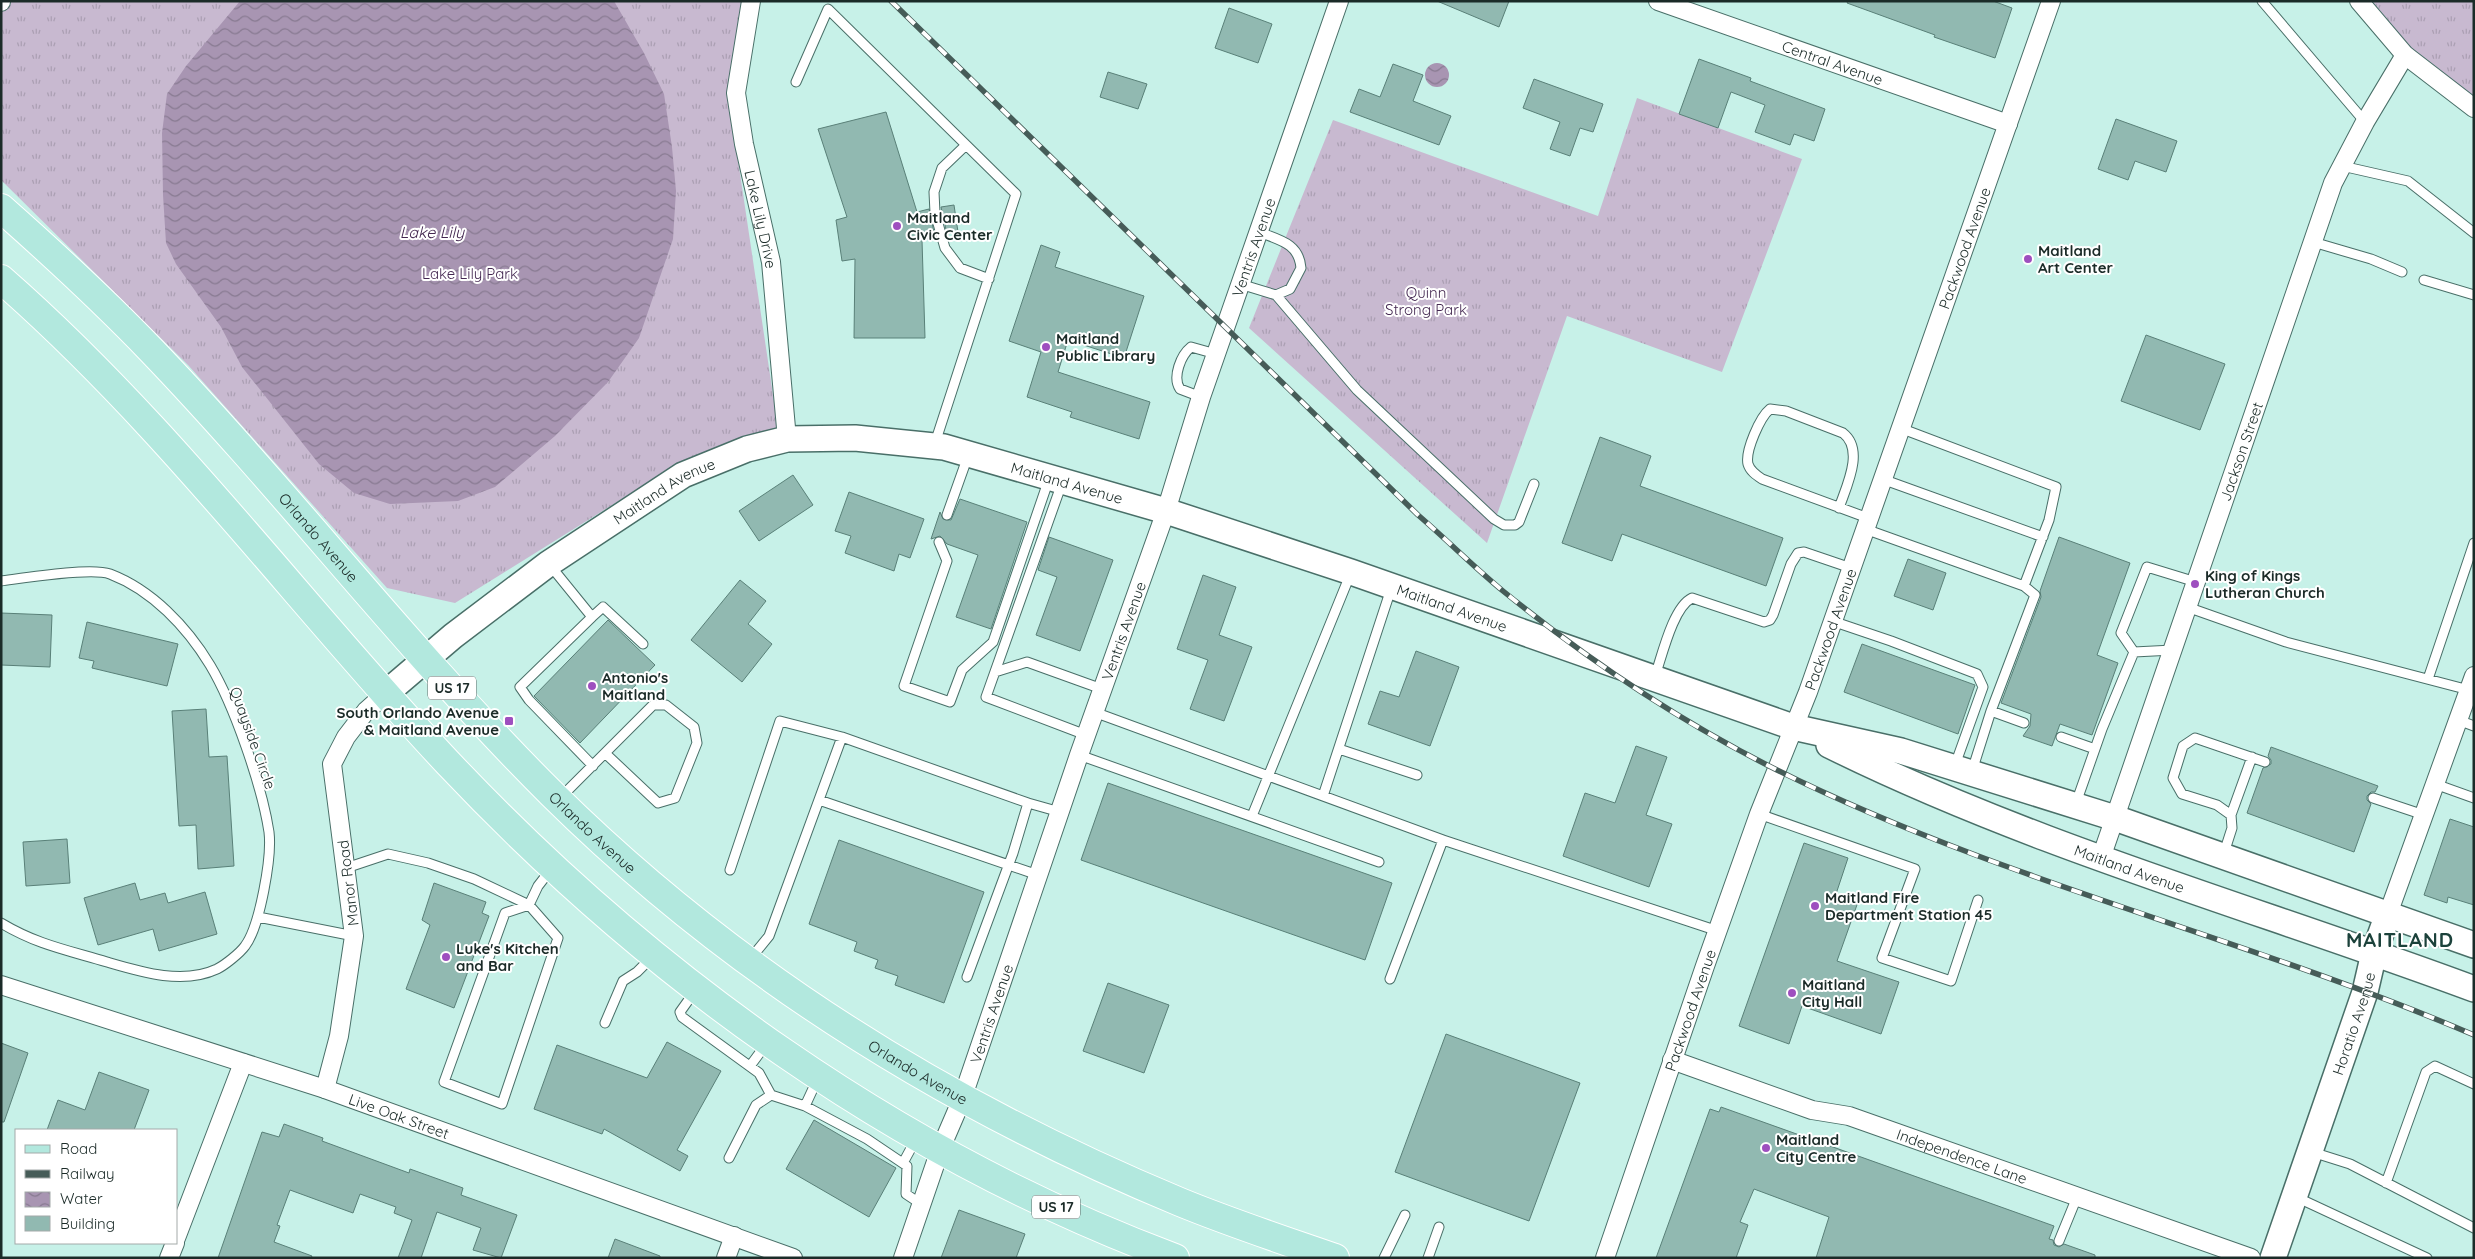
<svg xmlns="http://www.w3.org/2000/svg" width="2475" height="1259" viewBox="0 0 2475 1259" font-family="Quicksand,sans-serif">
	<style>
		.grass { fill: url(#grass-tufts) }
		.water { fill: url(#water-waves) }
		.building { fill: #91b9b1; stroke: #598078 }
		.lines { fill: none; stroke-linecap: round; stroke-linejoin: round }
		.lane-casing { stroke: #496f68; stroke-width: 11 }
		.street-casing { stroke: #496f68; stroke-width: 20 }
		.secondary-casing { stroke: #496f68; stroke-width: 28 }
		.primary-casing { stroke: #fff; stroke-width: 30 }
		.lane { stroke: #fff; stroke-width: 9 }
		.street { stroke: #fff; stroke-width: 18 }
		.secondary { stroke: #fff; stroke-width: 25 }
		.primary { stroke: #b2e8de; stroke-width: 28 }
		.rail-casing { stroke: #465c58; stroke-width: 5.5 }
		.rail { stroke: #fff; stroke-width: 4; stroke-dasharray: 11; stroke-linecap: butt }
		.poi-dot { fill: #9e4fbf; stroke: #fff; stroke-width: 2 }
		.labels { text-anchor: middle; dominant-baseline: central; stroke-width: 4; stroke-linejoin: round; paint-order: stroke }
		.shield { fill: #fff; stroke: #5f6b68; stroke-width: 1 }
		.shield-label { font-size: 14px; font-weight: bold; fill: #1b2b28 }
		.street-label { font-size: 15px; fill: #1b2b28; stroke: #fff }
		.poi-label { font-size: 15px; font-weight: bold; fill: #1b2b28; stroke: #fff; text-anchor: start }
		.park-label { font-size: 15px; fill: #442851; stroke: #fff }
		.water-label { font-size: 16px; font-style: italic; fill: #432750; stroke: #fff }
		.district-label { font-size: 20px; font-weight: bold; letter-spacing: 1px; fill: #1c423b; stroke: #fff }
	</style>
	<defs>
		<pattern id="grass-tufts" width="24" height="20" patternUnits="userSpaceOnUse" patternTransform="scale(1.25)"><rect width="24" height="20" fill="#c8b9d0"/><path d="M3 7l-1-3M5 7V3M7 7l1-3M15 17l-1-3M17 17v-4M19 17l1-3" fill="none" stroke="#ab9fb3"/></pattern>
		<pattern id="water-waves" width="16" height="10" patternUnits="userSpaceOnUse" patternTransform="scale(1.25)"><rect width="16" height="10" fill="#a895b2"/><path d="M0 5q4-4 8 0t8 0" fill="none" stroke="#887a91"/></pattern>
	</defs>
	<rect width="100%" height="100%" fill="#c7f1e8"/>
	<path class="grass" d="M 1,1 L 742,1 L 728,93 L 779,435 L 678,464 L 455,603 L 387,588 L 188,365 L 1,180 Z
		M 2361,1 L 2474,1 L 2474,108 Z
		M 1637,98 L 1802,159 L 1722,372 L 1567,316 L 1487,543 L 1249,328 L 1333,120 L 1598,216 Z"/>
	<path class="water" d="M 240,1 L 614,1 L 644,53 L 664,94 L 672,147 L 676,191 L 673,239 L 639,338 L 608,382 L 555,436 L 495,487 L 458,501 L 390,504 L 354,493 L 319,464 L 242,367 L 221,327 L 176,264 L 166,243 L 163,195 L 162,133 L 167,94 L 186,66 Z
		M1425 75a12 12 0 1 1 24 0a12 12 0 1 1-24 0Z"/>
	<path class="building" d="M 1437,1 L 1509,1 L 1499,27 Z
		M 1848,1 L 1993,1 L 2012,8 L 1995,58 L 1934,37 L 1935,35 L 1847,3 Z
		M 1229,8 L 1272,24 L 1258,63 L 1215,48 Z
		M 1699,59 L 1751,78 L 1750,81 L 1825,109 L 1814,141 L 1794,134 L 1790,145 L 1755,132 L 1765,105 L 1731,92 L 1718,128 L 1679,114 Z
		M 1393,64 L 1423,75 L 1413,101 L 1451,116 L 1439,145 L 1350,112 L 1359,89 L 1380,97 Z
		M 1108,72 L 1147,84 L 1138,109 L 1100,97 Z
		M 1534,79 L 1603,104 L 1593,132 L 1580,128 L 1570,156 L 1550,149 L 1560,122 L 1523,108 Z
		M 886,112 L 917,212 L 929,209 L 935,237 L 922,240 L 925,338 L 854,338 L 855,259 L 842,261 L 836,220 L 847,217 L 818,129 Z
		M 2116,119 L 2177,141 L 2166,172 L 2135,161 L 2128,180 L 2098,169 Z
		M 954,205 L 958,232 L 947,234 L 941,207 Z
		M 1041,245 L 1060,252 L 1055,267 L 1144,296 L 1124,358 L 1068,340 L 1058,372 L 1150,402 L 1139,439 L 1070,417 L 1072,412 L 1027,397 L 1041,352 L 1009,341 Z
		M 2146,335 L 2225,364 L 2200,430 L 2121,401 Z
		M 1600,437 L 1651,456 L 1640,486 L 1783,538 L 1766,586 L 1622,534 L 1612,561 L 1562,543 Z
		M 793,475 L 813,505 L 759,541 L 739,511 Z
		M 849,492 L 924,519 L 910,558 L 899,554 L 894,571 L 845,553 L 851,536 L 835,531 Z
		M 960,499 L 1027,522 L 991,629 L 956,617 L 978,555 L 947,544 L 940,536 L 931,539 L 940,512 L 943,519 L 951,520 Z
		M 1049,537 L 1113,560 L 1080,651 L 1036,635 L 1057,577 L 1038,570 Z
		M 2059,537 L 2130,563 L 2097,655 L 2118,663 L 2092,735 L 2060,724 L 2052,746 L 2023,736 L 2030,726 L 2031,714 L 2001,703 L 2041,597 L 2040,591 Z
		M 1908,559 L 1946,573 L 1933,610 L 1894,596 Z
		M 1203,575 L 1236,587 L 1219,635 L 1252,647 L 1224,721 L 1190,709 L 1208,660 L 1177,649 Z
		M 740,580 L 766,601 L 748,624 L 772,644 L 742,682 L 691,640 Z
		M 1,613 L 52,615 L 50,667 L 1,665 Z
		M 608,620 L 655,665 L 580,743 L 534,696 Z
		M 87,622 L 178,644 L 167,686 L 92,668 L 94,661 L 79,658 Z
		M 1862,644 L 1975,685 L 1958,734 L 1844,692 Z
		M 1416,651 L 1459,667 L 1430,746 L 1368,724 L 1380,691 L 1399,697 Z
		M 206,709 L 209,757 L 227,756 L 234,866 L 198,869 L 196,825 L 179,826 L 172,711 Z
		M 1636,746 L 1667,757 L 1646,815 L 1672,824 L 1649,887 L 1563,856 L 1585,793 L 1615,803 Z
		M 2271,747 L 2378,786 L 2375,792 L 2371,792 L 2367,796 L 2367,800 L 2371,804 L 2354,852 L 2247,813 L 2263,768 L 2271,764 L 2271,760 L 2268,756 Z
		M 1108,783 L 1392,883 L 1365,960 L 1081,860 Z
		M 2450,819 L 2474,827 L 2474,905 L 2448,897 L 2447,903 L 2424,895 Z
		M 67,839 L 70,883 L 26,886 L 23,842 Z
		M 839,840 L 984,892 L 944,1003 L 895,985 L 898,976 L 875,968 L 878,960 L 854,951 L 857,942 L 809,924 Z
		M 1804,843 L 1848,858 L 1836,894 L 1858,902 L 1837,961 L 1899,982 L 1881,1034 L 1802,1006 L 1789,1044 L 1739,1026 Z
		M 135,883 L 140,900 L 165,893 L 168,903 L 205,892 L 217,934 L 159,951 L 153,929 L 98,945 L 84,898 Z
		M 434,883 L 486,902 L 482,913 L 489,916 L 454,1008 L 406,989 L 430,925 L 422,920 Z
		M 1108,983 L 1169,1005 L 1144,1073 L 1083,1051 Z
		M 1446,1034 L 1580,1083 L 1529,1221 L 1395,1172 Z
		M 667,1042 L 721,1071 L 677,1150 L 688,1156 L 680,1171 L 604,1129 L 602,1134 L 534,1109 L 557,1045 L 647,1078 Z
		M 1,1043 L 28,1053 L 4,1122 L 1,1122 Z
		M 99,1072 L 149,1090 L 134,1130 L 47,1130 L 58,1100 L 85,1110 Z
		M 1721,1107 L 2054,1226 L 2049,1239 L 2053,1240 L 2054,1245 L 2059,1247 L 2064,1244 L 2095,1255 L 2095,1258 L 1816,1258 L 1829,1217 L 1754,1189 L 1740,1222 L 1748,1225 L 1736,1258 L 1656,1258 L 1710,1109 L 1719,1112 Z
		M 814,1120 L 896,1168 L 869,1217 L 786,1169 Z
		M 284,1124 L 323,1138 L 322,1141 L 409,1173 L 410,1169 L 463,1188 L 461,1195 L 517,1215 L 501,1258 L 473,1250 L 481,1228 L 437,1212 L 421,1258 L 398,1258 L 412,1220 L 394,1213 L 396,1207 L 360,1194 L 353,1213 L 290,1190 L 277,1225 L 280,1226 L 274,1242 L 312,1256 L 311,1258 L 218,1258 L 262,1132 L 279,1137 Z
		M 959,1210 L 1025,1234 L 1016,1258 L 941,1258 Z
		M 615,1239 L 660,1256 L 660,1258 L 608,1258 Z"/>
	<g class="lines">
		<g class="lane-casing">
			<path id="lane" d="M 2262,1 L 2365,122
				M 796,82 L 828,9 L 1016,194 L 935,443
				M 966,145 L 942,168 L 934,192 L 935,213 L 945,248 L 960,268 L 989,279
				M 2342,166 L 2408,181 L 2474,233
				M 2313,242 L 2371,259 L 2402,272
				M 2424,280 L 2474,295
				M 1240,284 L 1276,295 L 1290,289 L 1301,268 C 1299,243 1279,240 1259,232
				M 1276,295 L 1357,390 L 1494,519 L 1504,525 L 1515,525 L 1519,522 L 1534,484
				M 1201,397 L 1180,389 C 1172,377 1181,355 1191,347 L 1216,354
				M 1900,428 L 2056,487 L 2049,520 L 2024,586
				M 1882,479 L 2043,537
				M 1062,483 L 986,697 L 1086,735
				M 1839,508 C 1846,487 1865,450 1843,433 L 1786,411 L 1770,409 C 1760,417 1745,451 1748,464 C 1750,471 1756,475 1762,479 L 1868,518
				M 947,515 L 968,456
				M 1865,529 L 2024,586 L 2035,595 L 1991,711
				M 939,542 L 947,561 L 904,686 L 950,702 L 962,670 L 993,642 L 1049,479
				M 549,564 L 592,617 L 520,687 L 529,700 L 593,766
				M 1,581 C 24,578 91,567 110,574 C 152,590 187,627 210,665 C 234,705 262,786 269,832 C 272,857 260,926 245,946 C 240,953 225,965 217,969 C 183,985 141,972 107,962 C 67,950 38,945 1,923
				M 2187,607 L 2286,642 L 2469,690
				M 592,617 L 603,607 L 643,644
				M 1832,621 L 1891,641 L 1977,674 L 1983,687 L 1955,765
				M 2173,650 L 2134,652 L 2121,633 L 2147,567 L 2196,582
				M 995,672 L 1027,662 L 1102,689
				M 1655,676 C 1662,656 1673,607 1692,598 L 1764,622 L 1770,620 L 1773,615 L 1791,564 L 1798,553 L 1804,552 L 1851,568
				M 2428,679 L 2474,543
				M 1094,712 L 1443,840 L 1390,979
				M 2458,720 L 2474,726
				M 2061,737 L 2095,749
				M 1339,749 L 1417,775
				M 1079,755 L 1379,862
				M 1972,771 L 1991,711 L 2024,723
				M 2435,784 L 2474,798
				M 1323,796 L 1391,589
				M 560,798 L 653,705 L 666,705 L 694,727 L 697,743 L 675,798 L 658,803 L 606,754
				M 2373,798 L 2424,815
				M 819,800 L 1038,875
				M 1028,803 L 1060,812
				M 2076,803 L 2102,729 L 2134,652
				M 1759,814 L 1915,869 L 1882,958 L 1951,981 L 1978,900
				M 2231,815 L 2252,757
				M 1252,816 L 1350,575
				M 1443,840 L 1718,931
				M 2223,856 L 2232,828 L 2231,815 L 2217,805 L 2182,794 L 2173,778 L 2183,746 L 2195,738 L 2265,762
				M 346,868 L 388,854 L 428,863 L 474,879 L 529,905 L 558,938 L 502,1104 L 444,1082 L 505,913 L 529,905 L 538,886 L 552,868
				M 730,870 L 780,721 L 842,737
				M 258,917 L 354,936
				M 751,958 L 769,936 L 842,737 L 1028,803 L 1013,853 L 967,977
				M 695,991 L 680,1012 L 682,1017 L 759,1073 L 771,1095
				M 605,1023 L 623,981 L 637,972 L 652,957
				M 750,1066 L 767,1043
				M 818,1078 L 805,1106 L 867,1139 L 907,1166 L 906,1194 L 921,1204
				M 2312,1152 L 2350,1164 L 2474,1228
				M 729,1158 L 756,1105 L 771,1095 L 805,1106
				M 903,1163 L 916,1139
				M 2386,1183 L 2426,1072 L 2435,1066 L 2474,1084
				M 2296,1197 L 2427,1258
				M 2059,1241 L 2077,1197
				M 1384,1258 L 1405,1215
				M 1428,1258 L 1439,1227"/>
		</g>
		<g class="street-casing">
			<g id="street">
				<path id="s1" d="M 751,1 L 736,93 L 744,144 L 771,262 L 787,439"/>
				<path id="s2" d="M 1658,1 L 2008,124"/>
				<path d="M 2359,1 L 2405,55 L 2474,108"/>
				<path d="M 1,2 L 1,1"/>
				<path id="s3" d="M 2101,858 L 2333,183 L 2365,122 L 2405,55"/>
				<path d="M 2388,914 L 2474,676"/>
				<path id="s4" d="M 1,985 L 325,1089 L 793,1258"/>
				<path id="s5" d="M 1672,1060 L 1812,1110 L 1849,1116 L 2251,1258"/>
				<path d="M 325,1089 L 339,1036 L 354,936 L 332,764 L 346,737 L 366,711 L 385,694"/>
				<path d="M 176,1238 L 243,1063"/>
				<path d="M 169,1258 L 175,1243"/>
				<path d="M 726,1258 L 734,1236"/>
				<path id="s6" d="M 903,1258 L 940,1150 L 962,1099 L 1079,755 L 1166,511 L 1201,397 L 1339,1"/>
				<path id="s7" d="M 1605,1258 L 1705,966 L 1759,814 L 1808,692 L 2051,1"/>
			</g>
		</g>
		<g class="secondary-casing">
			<g id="secondary">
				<path id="s8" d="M 385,694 L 453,636 L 548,564 L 683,475 L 747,449 L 787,439 L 855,438 L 944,447 L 1166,511 L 1351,572 L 1793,727 L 1901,751 L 2115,818 L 2474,945"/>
				<path id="s9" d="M 1829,745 C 2035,847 2259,909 2474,989"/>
				<path id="s10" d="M 2273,1258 L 2365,992 L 2374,953 L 2388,914"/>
			</g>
		</g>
		<g class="primary-casing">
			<g id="primary">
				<path id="s11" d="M 1,208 C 53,254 104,301 152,351 C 290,495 411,654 552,794 C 732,972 948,1106 1180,1202 C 1231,1223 1283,1240 1335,1258"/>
				<path d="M 1,279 C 167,424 299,604 449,764 C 651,978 898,1155 1175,1258"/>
			</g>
		</g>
		<use href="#lane" class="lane"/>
		<use href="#street" class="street"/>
		<use href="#secondary" class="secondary"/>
		<use href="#primary" class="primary"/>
		<g class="rail-casing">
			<path id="rail" d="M 891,1 L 1418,515 C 1447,540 1474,567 1503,591 C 1588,660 1679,721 1777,770 C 2000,881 2245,937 2474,1035"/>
		</g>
		<use href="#rail" class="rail"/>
	</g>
	<g class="poi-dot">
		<circle cx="897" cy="226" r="5"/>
		<circle cx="2028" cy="259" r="5"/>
		<circle cx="1046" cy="347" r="5"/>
		<circle cx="2195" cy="584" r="5"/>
		<circle cx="592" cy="686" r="5"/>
		<rect x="504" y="716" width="10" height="10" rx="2.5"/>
		<circle cx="1815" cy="906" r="5"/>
		<circle cx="446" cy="957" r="5"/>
		<circle cx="1792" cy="993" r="5"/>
		<circle cx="1766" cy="1148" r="5"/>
	</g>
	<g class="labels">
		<g class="shield">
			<rect x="428" y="676.5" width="48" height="23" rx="4"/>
			<rect x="1032" y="1195.5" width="48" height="23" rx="4"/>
		</g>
		<g class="shield-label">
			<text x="452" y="688">US 17</text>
			<text x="1056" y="1207">US 17</text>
		</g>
		<g class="street-label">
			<text stroke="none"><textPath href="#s2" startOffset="185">Central Avenue</textPath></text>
			<text stroke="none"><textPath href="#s1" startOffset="222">Lake Lily Drive</textPath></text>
			<text stroke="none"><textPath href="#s6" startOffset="1070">Ventris Avenue</textPath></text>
			<text stroke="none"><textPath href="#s7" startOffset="1072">Packwood Avenue</textPath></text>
			<text stroke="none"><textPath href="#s3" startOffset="430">Jackson Street</textPath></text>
			<text stroke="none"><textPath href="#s8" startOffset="766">Maitland Avenue</textPath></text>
			<text stroke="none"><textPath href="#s8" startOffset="346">Maitland Avenue</textPath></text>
			<text stroke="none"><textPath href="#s11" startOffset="458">Orlando Avenue</textPath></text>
			<text stroke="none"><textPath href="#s8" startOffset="1171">Maitland Avenue</textPath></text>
			<text stroke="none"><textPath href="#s6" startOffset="665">Ventris Avenue</textPath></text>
			<text stroke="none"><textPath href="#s7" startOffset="668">Packwood Avenue</textPath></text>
			<text transform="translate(253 738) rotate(70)">Quayside Circle</text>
			<text stroke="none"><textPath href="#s11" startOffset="861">Orlando Avenue</textPath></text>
			<text stroke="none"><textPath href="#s9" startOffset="325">Maitland Avenue</textPath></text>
			<text transform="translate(348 883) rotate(-97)">Manor Road</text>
			<text stroke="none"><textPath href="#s7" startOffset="262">Packwood Avenue</textPath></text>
			<text stroke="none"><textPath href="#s6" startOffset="260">Ventris Avenue</textPath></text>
			<text stroke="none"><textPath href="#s10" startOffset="248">Horatio Avenue</textPath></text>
			<text stroke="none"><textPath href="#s11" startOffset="1266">Orlando Avenue</textPath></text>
			<text stroke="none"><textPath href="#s4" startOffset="419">Live Oak Street</textPath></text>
			<text stroke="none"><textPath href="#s5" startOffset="306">Independence Lane</textPath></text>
		</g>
		<g class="poi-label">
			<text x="907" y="217">Maitland<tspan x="907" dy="17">Civic Center</tspan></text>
			<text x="2038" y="250">Maitland<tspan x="2038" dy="17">Art Center</tspan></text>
			<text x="1056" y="338">Maitland<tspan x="1056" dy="17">Public Library</tspan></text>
			<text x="2205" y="575">King of Kings<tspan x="2205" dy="17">Lutheran Church</tspan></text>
			<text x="602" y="677">Antonio's<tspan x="602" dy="17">Maitland</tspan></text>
			<text x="499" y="712" text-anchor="end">South Orlando Avenue<tspan x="499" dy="17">&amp; Maitland Avenue</tspan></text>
			<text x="1825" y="897">Maitland Fire<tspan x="1825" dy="17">Department Station 45</tspan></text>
			<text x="456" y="948">Luke's Kitchen<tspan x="456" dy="17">and Bar</tspan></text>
			<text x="1802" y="984">Maitland<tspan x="1802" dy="17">City Hall</tspan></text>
			<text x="1776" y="1139">Maitland<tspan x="1776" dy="17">City Centre</tspan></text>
		</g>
		<g class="park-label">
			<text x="470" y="273">Lake Lily Park</text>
			<text x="1426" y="292">Quinn<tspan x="1426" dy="17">Strong Park</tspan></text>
		</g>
		<g class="water-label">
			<text x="432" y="232">Lake Lily</text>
		</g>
		<g class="district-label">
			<text x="2400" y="939">MAITLAND</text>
		</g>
	</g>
	<rect width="2475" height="1259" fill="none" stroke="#1b2b28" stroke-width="5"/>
	<rect x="15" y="1129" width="162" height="115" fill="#ffffff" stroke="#a4aaa9"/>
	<rect x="25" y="1145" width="25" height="8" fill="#b2e8de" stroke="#a4aaa9"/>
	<text x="60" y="1154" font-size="15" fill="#1b2b28">Road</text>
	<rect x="25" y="1170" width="25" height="8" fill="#465c58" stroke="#a4aaa9"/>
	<text x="60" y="1179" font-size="15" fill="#1b2b28">Railway</text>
	<rect x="25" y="1192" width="25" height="15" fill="url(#water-waves)" stroke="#a4aaa9"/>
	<text x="60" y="1204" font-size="15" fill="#1b2b28">Water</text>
	<rect x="25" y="1216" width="25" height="15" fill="#91b9b1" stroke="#a4aaa9"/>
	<text x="60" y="1229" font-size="15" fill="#1b2b28">Building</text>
</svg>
